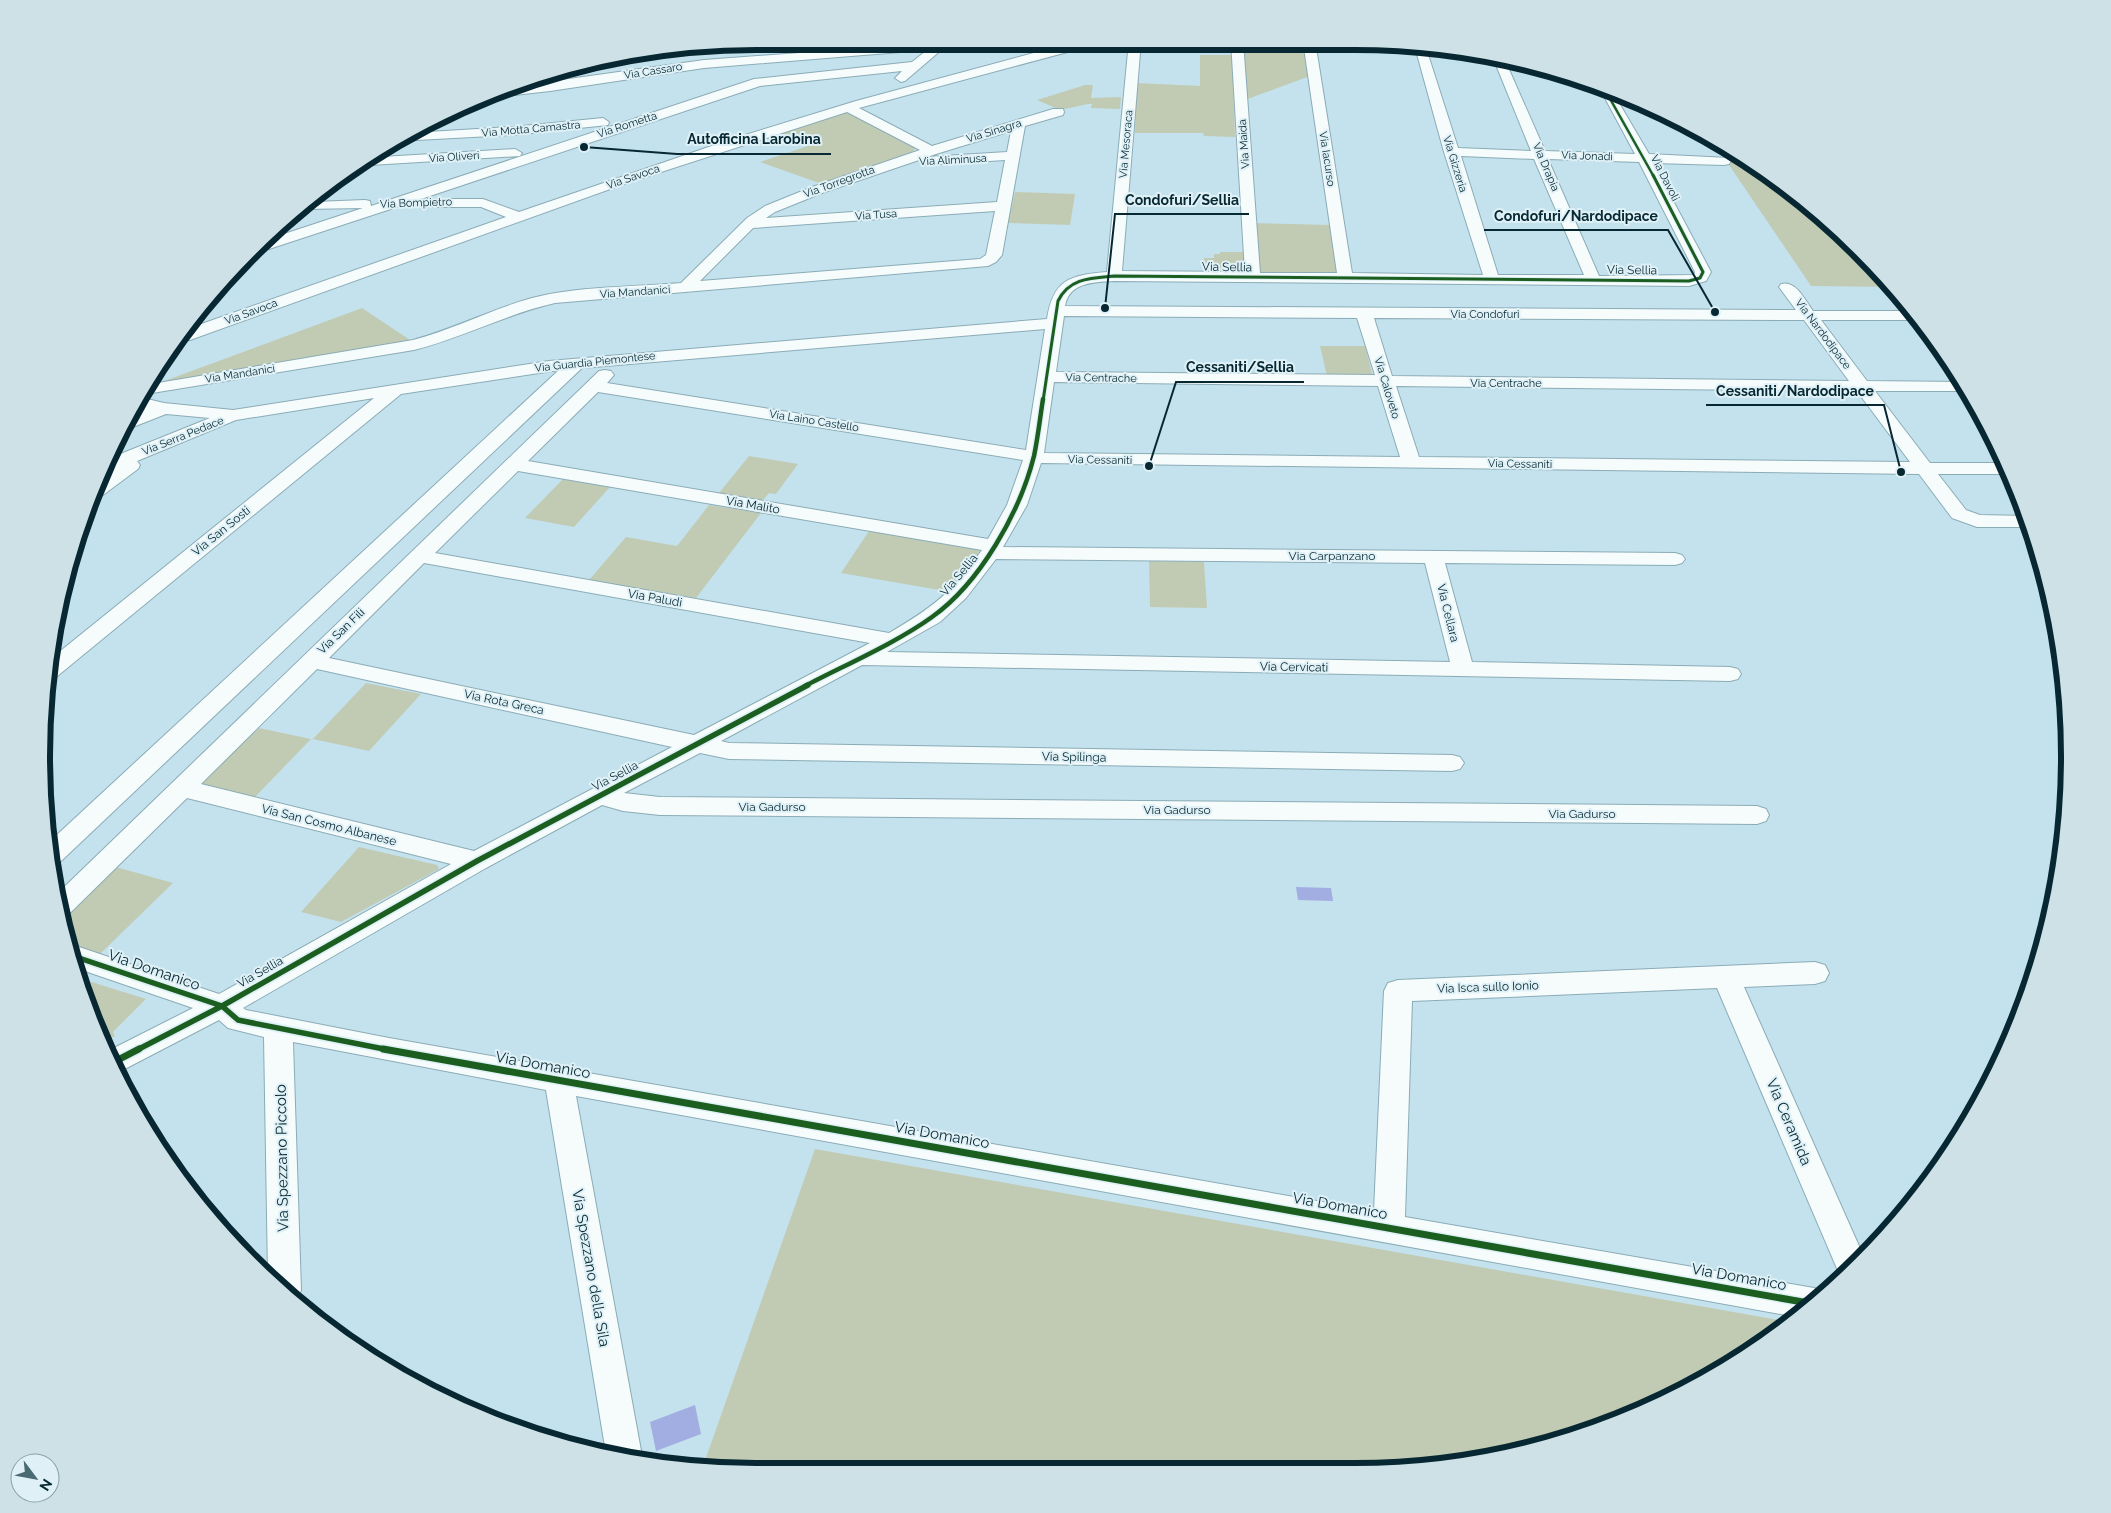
<svg xmlns="http://www.w3.org/2000/svg" width="2111" height="1513" viewBox="0 0 2111 1513" font-family="Raleway,sans-serif">
	<style>
		.green { fill: #c1cbb4 }
		.water { fill: #a2ade2 }
		.lines { fill: none; stroke-linecap: round; stroke-linejoin: round }
		.minor-casing { stroke: #8aacb6; stroke-width: 2 }
		.minor { fill: #f6fbfc; fill-rule: evenodd }
		.cycleway-far4-casing { stroke: #dff1f7; stroke-width: 4.5 }
		.cycleway-far3-casing { stroke: #dff1f7; stroke-width: 5 }
		.cycleway-far2-casing { stroke: #dff1f7; stroke-width: 7 }
		.cycleway-far1-casing { stroke: #dff1f7; stroke-width: 9 }
		.cycleway-casing { stroke: #dff1f7; stroke-width: 10 }
		.cycleway-far4 { stroke: #1b5e20; stroke-width: 2.5 }
		.cycleway-far3 { stroke: #1b5e20; stroke-width: 3 }
		.cycleway-far2 { stroke: #1b5e20; stroke-width: 4.5 }
		.cycleway-far1 { stroke: #1b5e20; stroke-width: 5.5 }
		.cycleway { stroke: #1b5e20; stroke-width: 7 }
		.labels { text-anchor: middle; dominant-baseline: central; stroke-width: 4; stroke-linejoin: round; paint-order: stroke }
		.far-street-label { font-size: 11px; fill: #072832; stroke: #dff1f7 }
		.street-label { font-size: 12px; fill: #072832; stroke: #dff1f7 }
		.near-street-label { font-size: 15px; fill: #072832; stroke: #dff1f7 }
		.rim { fill: none; stroke: #072832; stroke-width: 6 }
		.leader { fill: none; stroke: #072832; stroke-width: 2 }
		.callout-dot { fill: #072832; stroke: #dff1f7; stroke-width: 2 }
		.callout-label { font-size: 14px; text-anchor: middle; font-weight: bold; fill: #072832; stroke: #dff1f7; stroke-width: 4; stroke-linejoin: round; paint-order: stroke }
	</style>
	<rect width="100%" height="100%" fill="#c4e2ed"/>
	<path class="green" d="M 1240,41 L 1304,41 L 1310,76 L 1245,100 Z
		M 1200,55 L 1232,55 L 1235,137 L 1204,136 L 1203,133 L 1135,133 L 1137,83 L 1200,86 Z
		M 1085,85 L 1093,85 L 1091,98 L 1121,97 L 1120,109 L 1091,108 L 1092,104 L 1088,104 L 1060,110 L 1037,100 Z
		M 846,111 L 914,146 L 915,149 L 911,153 L 822,184 L 760,162 L 811,145 L 778,132 Z
		M 1712,137 L 1826,219 L 1894,287 L 1811,286 L 1725,159 Z
		M 1015,192 L 1075,194 L 1070,225 L 1008,223 Z
		M 1253,223 L 1331,225 L 1341,275 L 1259,274 Z
		M 1220,252 L 1243,252 L 1245,274 L 1205,273 L 1204,258 L 1214,258 L 1214,254 L 1220,254 Z
		M 362,308 L 413,342 L 159,383 Z
		M 1320,346 L 1365,346 L 1373,377 L 1327,376 Z
		M 749,456 L 798,464 L 776,494 L 769,493 L 763,500 L 719,493 Z
		M 563,479 L 610,487 L 574,527 L 525,518 Z
		M 709,505 L 761,513 L 696,598 L 589,580 L 626,537 L 677,546 Z
		M 869,531 L 981,549 L 951,592 L 841,573 Z
		M 1149,561 L 1204,562 L 1207,608 L 1150,607 Z
		M 366,683 L 421,694 L 369,751 L 313,739 Z
		M 259,728 L 311,739 L 255,797 L 201,784 Z
		M 359,847 L 437,865 L 439,869 L 341,922 L 301,912 Z
		M 116,867 L 173,883 L 100,954 L 73,947 L 65,915 Z
		M 82,979 L 146,999 L 113,1032 L 115,1036 L 102,1042 L 96,1030 Z
		M 815,1149 L 1790,1322 L 1752,1351 L 1628,1417 L 1448,1466 L 702,1469 Z"/>
	<path class="water" d="M 1296,887 L 1331,888 L 1333,901 L 1298,900 Z
		M 695,1405 L 701,1434 L 656,1451 L 650,1422 Z"/>
	<g class="lines">
		<g class="minor-casing">
			<path id="minor" d="M 934,41 L 946,41 L 940,51 L 905,81 L 901,82 L 895,78 L 902,71 L 760,86 L 421,199 L 483,199 L 519,212 L 732,139 L 856,101 L 1078,41 L 1095,41 L 1075,50 L 859,108 L 932,146 L 1053,109 L 1063,109 L 1064,112 L 1063,115 L 1025,126 L 1002,255 L 996,262 L 988,266 L 555,303 C 506,314 462,338 414,350 L 146,394 L 152,384 L 413,340 C 454,329 492,309 532,298 C 578,286 634,287 681,283 L 747,218 L 765,206 L 812,187 L 920,150 L 847,112 L 627,183 L 190,340 L 182,340 L 190,328 L 506,217 L 481,207 L 416,207 L 411,206 L 409,203 L 269,249 L 259,249 L 272,238 L 363,208 L 305,209 L 314,202 L 365,200 L 370,201 L 371,206 L 754,79 L 912,62 L 931,47 ZM 1011,131 L 1007,152 L 927,157 L 936,154 ZM 922,159 L 920,161 L 922,164 L 927,165 L 1005,160 L 997,202 L 766,218 L 775,212 L 822,193 ZM 995,211 L 986,255 L 980,259 L 700,281 L 753,228 Z
				M 1129,41 L 1141,41 L 1122,271 L 1245,272 L 1231,41 L 1243,41 L 1260,273 L 1337,273 L 1303,41 L 1315,41 L 1352,273 L 1483,275 L 1444,152 L 1415,47 L 1426,48 L 1458,148 L 1531,151 L 1492,55 L 1504,58 L 1545,151 L 1635,154 L 1599,87 L 1612,91 L 1649,154 L 1729,158 L 1731,161 L 1729,164 L 1724,165 L 1653,163 L 1711,272 L 1706,281 L 1689,286 L 1114,281 C 1095,282 1069,282 1065,306 L 1796,310 L 1779,287 L 1781,284 C 1796,280 1805,300 1813,311 L 1911,311 L 1917,320 L 1821,320 L 1867,381 L 1962,382 L 1969,391 L 1875,391 L 1930,463 L 2003,463 L 2008,474 L 1938,474 L 1966,510 L 1980,515 L 2027,516 L 2032,527 L 1977,527 L 1952,518 L 1919,474 L 1041,463 L 1027,505 L 1003,547 L 1675,553 L 1682,555 L 1685,559 L 1682,563 L 1675,565 L 1445,563 L 1472,662 L 1730,667 L 1738,669 L 1741,674 L 1738,679 L 1730,681 L 862,665 L 721,741 L 729,743 L 1452,755 L 1460,757 L 1464,763 L 1460,769 L 1452,771 L 729,759 L 700,753 L 624,793 L 660,797 L 1757,806 L 1766,809 L 1769,815 L 1766,821 L 1757,824 L 660,815 L 623,811 L 602,805 L 486,868 L 243,1008 L 246,1010 L 389,1038 L 1374,1211 L 1384,991 L 1388,983 L 1398,980 L 1815,962 L 1825,965 L 1829,973 L 1825,981 L 1815,984 L 1744,987 L 1863,1255 L 1841,1278 L 1717,988 L 1412,1001 L 1405,1217 L 1814,1288 L 1826,1293 L 1797,1317 L 576,1096 L 642,1456 L 641,1459 L 606,1453 L 546,1090 L 293,1042 L 301,1290 L 297,1301 L 268,1275 L 264,1037 L 228,1028 L 219,1020 L 117,1073 L 106,1052 L 193,1008 L 79,969 L 74,947 L 76,946 L 219,994 L 451,864 L 187,798 L 71,912 L 65,914 L 59,892 L 599,371 L 605,370 L 611,371 L 614,375 L 607,383 L 1026,450 L 1045,329 L 582,368 L 58,864 L 52,866 L 47,844 L 559,370 L 401,394 L 55,678 L 47,680 L 48,661 L 374,398 L 236,420 L 137,461 L 140,465 L 138,469 L 103,495 L 94,496 L 101,479 L 110,471 L 103,472 L 108,459 L 210,418 L 166,414 L 133,427 L 123,428 L 132,414 L 145,409 L 137,408 L 143,398 L 164,403 L 233,410 L 549,361 L 1047,319 C 1053,280 1069,275 1107,272 ZM 1461,156 L 1534,159 L 1584,275 L 1498,275 ZM 1548,159 L 1639,162 L 1695,272 L 1694,275 L 1599,276 ZM 1064,316 L 1357,318 L 1375,375 L 1056,372 ZM 1374,318 L 1804,320 L 1849,381 L 1392,376 ZM 1054,382 L 1378,386 L 1400,457 L 1044,453 ZM 1396,386 L 1857,391 L 1910,462 L 1419,457 ZM 598,392 L 1023,460 L 1007,505 L 988,539 L 528,461 ZM 518,471 L 982,550 C 953,592 932,608 889,633 L 435,553 ZM 996,559 L 1425,563 L 1450,662 L 887,652 L 940,622 L 966,598 ZM 424,563 L 870,643 L 694,735 L 329,658 ZM 317,669 L 672,747 L 474,851 L 201,784 Z
				M 909,45 L 913,47 L 915,49 L 913,51 L 704,68 L 550,91 L 487,98 L 482,96 L 505,88 L 704,60 Z
				M 603,118 L 609,122 L 608,125 L 512,135 L 398,141 L 412,133 L 512,127 Z
				M 515,149 L 522,153 L 520,156 L 354,166 L 365,158 Z"/>
		</g>
		<use href="#minor" class="minor"/>
		<g class="cycleway-far4-casing">
			<path id="cycleway-far4" d="M 1604,88 L 1654,177"/>
		</g>
		<g class="cycleway-far3-casing">
			<path id="cycleway-far3" d="M 1043,401 L 1058,301 C 1069,278 1091,278 1114,276 L 1689,281 L 1700,278 L 1703,272 L 1653,175"/>
		</g>
		<g class="cycleway-far2-casing">
			<path id="cycleway-far2" d="M 805,686 C 845,665 896,643 932,617 C 980,583 1020,512 1034,456 C 1038,437 1040,418 1043,399"/>
		</g>
		<g class="cycleway-far1-casing">
			<path id="cycleway-far1" d="M 76,957 L 222,1006 L 238,1020 L 389,1050
				M 137,1050 L 222,1006 L 477,861 L 808,685"/>
		</g>
		<g class="cycleway-casing">
			<path id="cycleway" d="M 383,1049 L 1814,1304
				M 112,1063 L 139,1049"/>
		</g>
		<use href="#cycleway-far4" class="cycleway-far4"/>
		<use href="#cycleway-far3" class="cycleway-far3"/>
		<use href="#cycleway-far2" class="cycleway-far2"/>
		<use href="#cycleway-far1" class="cycleway-far1"/>
		<use href="#cycleway" class="cycleway"/>
	</g>
	<g class="labels">
		<g class="far-street-label">
			<text transform="translate(653 71) rotate(-9)">Via Cassaro</text>
			<text transform="translate(627 125) rotate(-18)">Via Rometta</text>
			<text transform="translate(531 129) rotate(-5)">Via Motta Camastra</text>
			<text transform="translate(994 131) rotate(-17)">Via Sinagra</text>
			<text transform="translate(1126 144) rotate(-85)">Via Mesoraca</text>
			<text transform="translate(1244 144) rotate(-94)">Via Maida</text>
			<text transform="translate(1587 156) rotate(2)">Via Jonadi</text>
			<text transform="translate(454 157) rotate(-4)">Via Oliveri</text>
			<text transform="translate(1327 159) rotate(81)">Via Iacurso</text>
			<text transform="translate(953 160) rotate(-3)">Via Aliminusa</text>
			<text transform="translate(1455 164) rotate(73)">Via Gizzeria</text>
			<text transform="translate(1546 167) rotate(67)">Via Drapia</text>
			<text transform="translate(633 177) rotate(-19)">Via Savoca</text>
			<text transform="translate(1665 178) rotate(63)">Via Davoli</text>
			<text transform="translate(839 182) rotate(-20)">Via Torregrotta</text>
			<text transform="translate(416 203) rotate(-2)">Via Bompietro</text>
			<text transform="translate(876 215) rotate(-4)">Via Tusa</text>
			<text transform="translate(635 292) rotate(-4)">Via Mandanici</text>
			<text transform="translate(251 312) rotate(-20)">Via Savoca</text>
			<text x="1485" y="314">Via Condofuri</text>
			<text transform="translate(1823 334) rotate(53)">Via Nardodipace</text>
			<text transform="translate(595 362) rotate(-6)">Via Guardia Piemontese</text>
			<text transform="translate(240 374) rotate(-9)">Via Mandanici</text>
			<text transform="translate(1101 378) rotate(1)">Via Centrache</text>
			<text x="1506" y="383">Via Centrache</text>
			<text transform="translate(1387 388) rotate(73)">Via Caloveto</text>
			<text transform="translate(814 421) rotate(9)">Via Laino Castello</text>
			<text transform="translate(183 436) rotate(-22)">Via Serra Pedace</text>
			<text transform="translate(1100 460) rotate(1)">Via Cessaniti</text>
			<text transform="translate(1520 464) rotate(1)">Via Cessaniti</text>
		</g>
		<g class="street-label">
			<text transform="translate(1227 267) rotate(1)">Via Sellia</text>
			<text transform="translate(1632 270) rotate(1)">Via Sellia</text>
			<text transform="translate(753 505) rotate(10)">Via Malito</text>
			<text transform="translate(221 531) rotate(-39)">Via San Sosti</text>
			<text x="1332" y="556">Via Carpanzano</text>
			<text transform="translate(959 575) rotate(-50)">Via Sellia</text>
			<text transform="translate(655 598) rotate(10)">Via Paludi</text>
			<text transform="translate(1448 613) rotate(76)">Via Cellara</text>
			<text transform="translate(341 631) rotate(-44)">Via San Fili</text>
			<text transform="translate(1294 667) rotate(1)">Via Cervicati</text>
			<text transform="translate(504 702) rotate(12)">Via Rota Greca</text>
			<text transform="translate(1074 757) rotate(1)">Via Spilinga</text>
			<text transform="translate(615 776) rotate(-28)">Via Sellia</text>
			<text x="772" y="807">Via Gadurso</text>
			<text x="1177" y="810">Via Gadurso</text>
			<text x="1582" y="814">Via Gadurso</text>
			<text transform="translate(329 825) rotate(14)">Via San Cosmo Albanese</text>
			<text transform="translate(260 972) rotate(-30)">Via Sellia</text>
			<text transform="translate(1488 987) rotate(-2)">Via Isca sullo Ionio</text>
		</g>
		<g class="near-street-label">
			<text transform="translate(154 970) rotate(19)">Via Domanico</text>
			<text transform="translate(543 1065) rotate(10)">Via Domanico</text>
			<text transform="translate(1789 1122) rotate(67)">Via Ceramida</text>
			<text transform="translate(942 1135) rotate(10)">Via Domanico</text>
			<text transform="translate(282 1158) rotate(-91)">Via Spezzano Piccolo</text>
			<text transform="translate(1340 1206) rotate(10)">Via Domanico</text>
			<text transform="translate(591 1268) rotate(80)">Via Spezzano della Sila</text>
			<text transform="translate(1739 1277) rotate(10)">Via Domanico</text>
		</g>
	</g>
	<path d="M0 0H2111V1513H0ZM756 50H1355A706 706 0 0 1 2061 756V757A706 706 0 0 1 1355 1463H756A706 706 0 0 1 50 757V756A706 706 0 0 1 756 50Z" fill="#cee1e7" fill-rule="evenodd"/>
	<path class="rim" d="M756 50H1355A706 706 0 0 1 2061 756V757A706 706 0 0 1 1355 1463H756A706 706 0 0 1 50 757V756A706 706 0 0 1 756 50Z"/>
	<path class="leader" d="M584 147L677 154H831M1105 308L1115 214H1249M1715 312L1668 230H1484M1149 466L1176 382H1304M1901 472L1884 405H1706"/>
	<g class="callout-dot">
		<circle cx="584" cy="147" r="5"/>
		<circle cx="1105" cy="308" r="5"/>
		<circle cx="1715" cy="312" r="5"/>
		<circle cx="1149" cy="466" r="5"/>
		<circle cx="1901" cy="472" r="5"/>
	</g>
	<g class="callout-label">
		<text x="754" y="144">Autofficina Larobina</text>
		<text x="1182" y="205">Condofuri/Sellia</text>
		<text x="1576" y="221">Condofuri/Nardodipace</text>
		<text x="1240" y="372">Cessaniti/Sellia</text>
		<text x="1795" y="396">Cessaniti/Nardodipace</text>
	</g>
	<g transform="translate(35 1478) rotate(122)"><circle r="24" fill="#dff1f7" stroke="#89a1a8"/>
	<path d="M0-4L9 19L0 12L-9 19Z" fill="#496973"/>
	<text y="-8" font-size="14" font-weight="bold" text-anchor="middle" fill="#072832">N</text>
	</g>
</svg>
